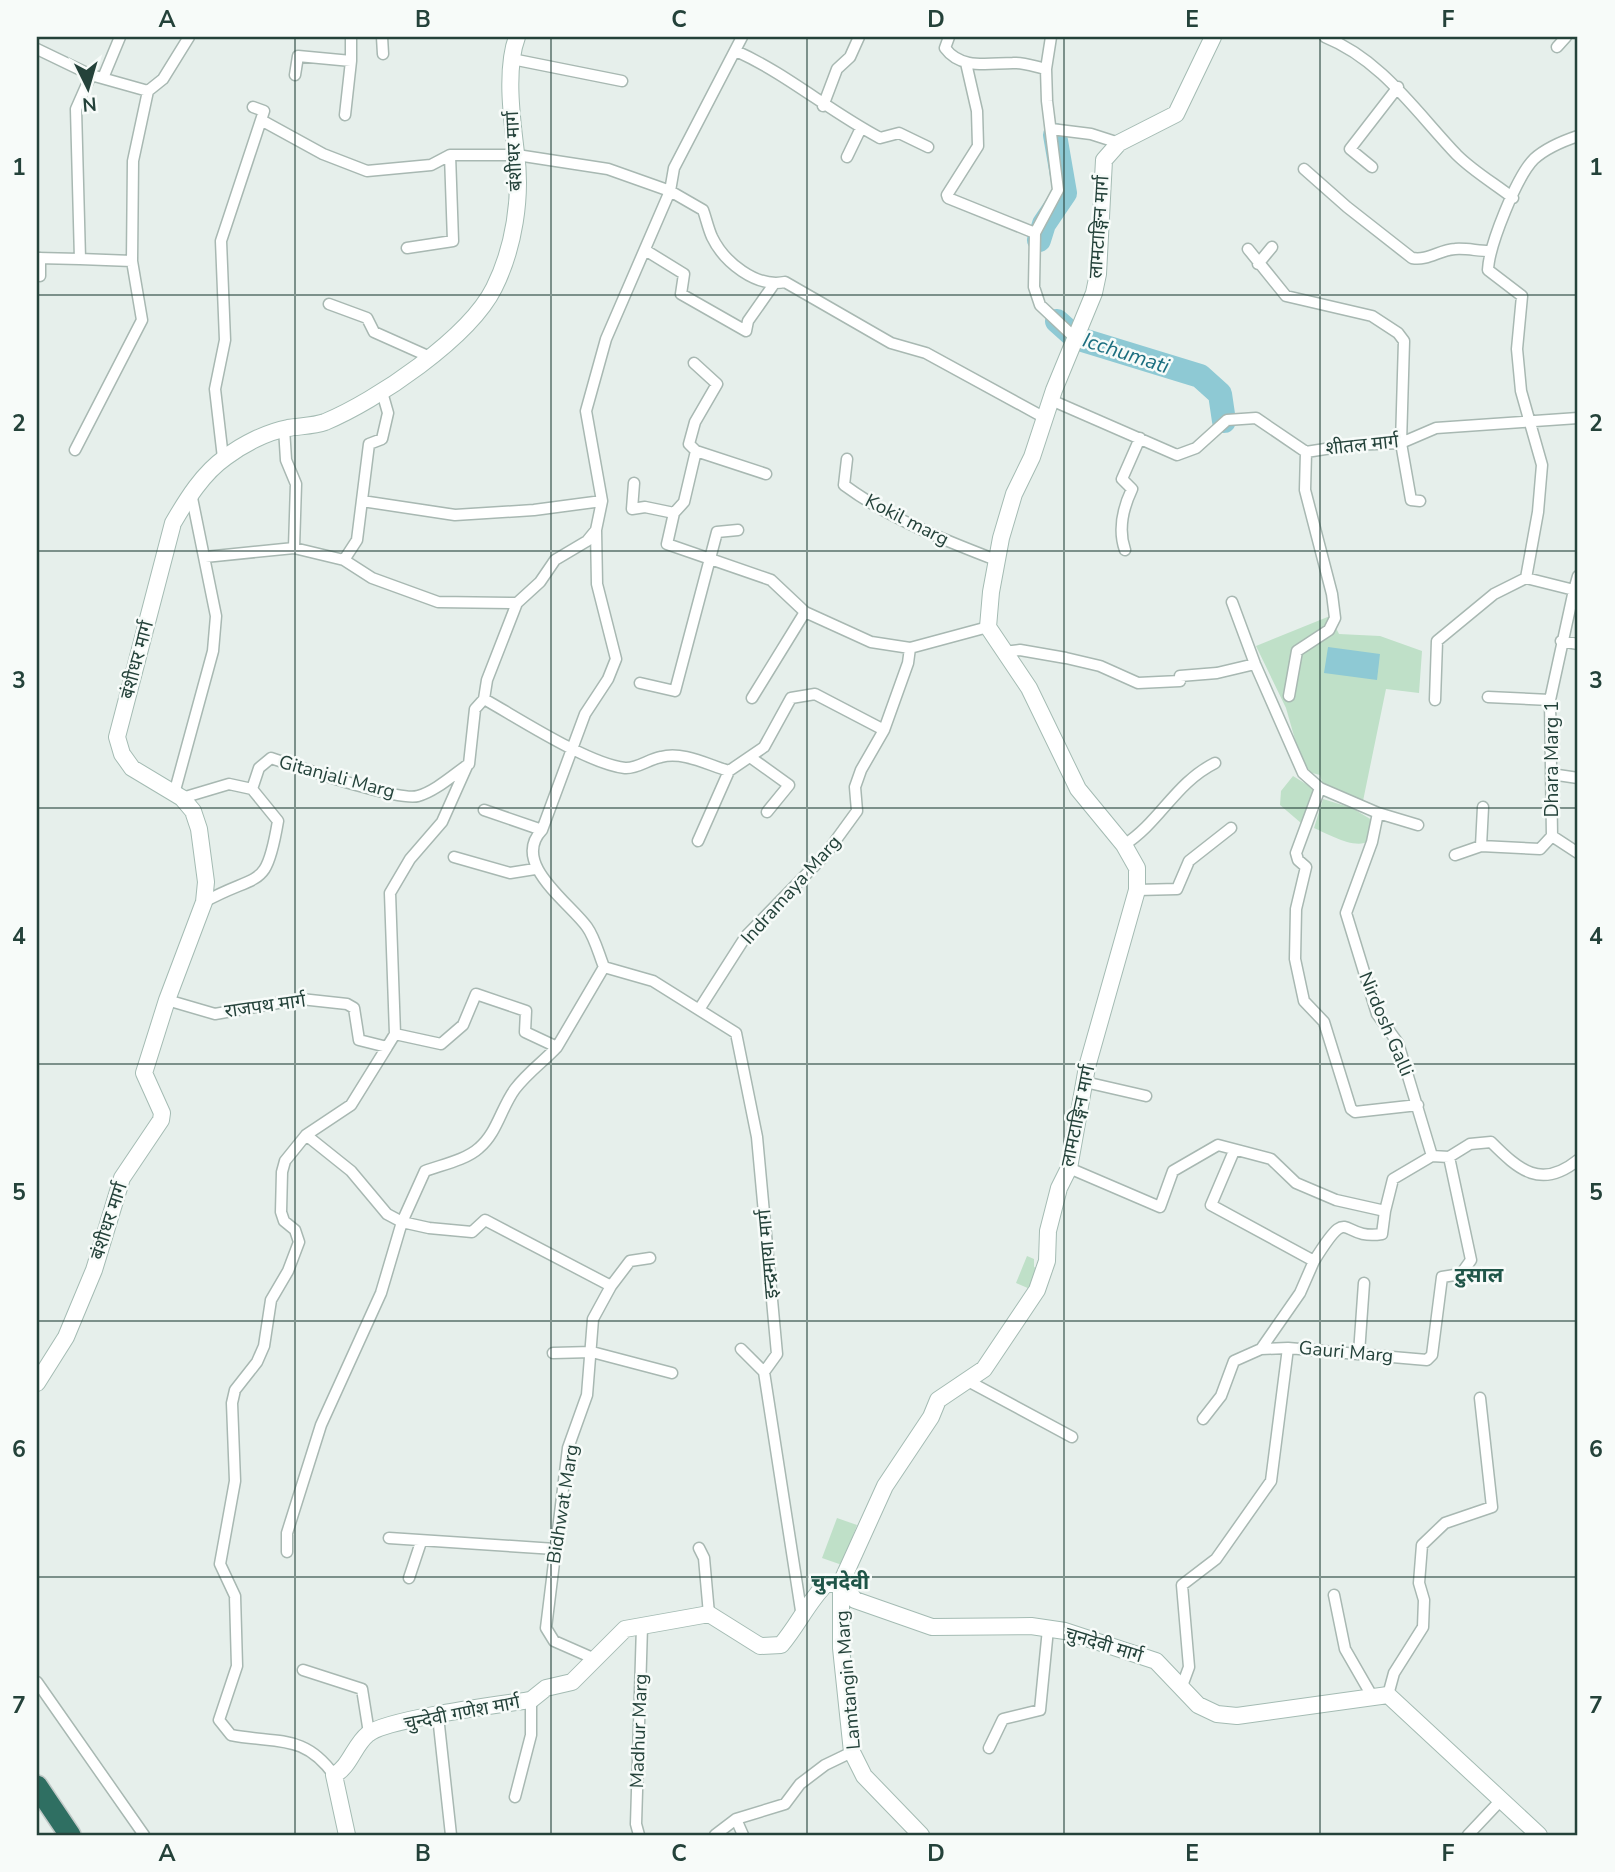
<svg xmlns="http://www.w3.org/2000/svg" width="1615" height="1872" viewBox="0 0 1615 1872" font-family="'Nunito Sans','Noto Sans Devanagari',sans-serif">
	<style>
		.green { fill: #bfe0c8 }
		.water { fill: #8ec9d4 }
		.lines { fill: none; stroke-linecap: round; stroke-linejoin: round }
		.river { stroke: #8ec9d4; stroke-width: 24 }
		.street-casing { stroke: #a8b8b2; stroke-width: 13 }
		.secondary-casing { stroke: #a4bbb3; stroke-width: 18 }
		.highway-casing { stroke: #c2cac8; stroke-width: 24 }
		.street { stroke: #fff; stroke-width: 10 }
		.secondary { stroke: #fff; stroke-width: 16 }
		.highway { stroke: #2f6f62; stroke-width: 21 }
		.grid { fill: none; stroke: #24423a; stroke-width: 2; stroke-opacity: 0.55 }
		.labels { text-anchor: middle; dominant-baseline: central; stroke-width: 5; stroke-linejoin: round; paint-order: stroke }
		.street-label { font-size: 19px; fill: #24423a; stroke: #f7fbf9 }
		.water-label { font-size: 21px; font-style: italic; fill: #1c6f80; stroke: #f7fbf9 }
		.neighbourhood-label { font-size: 21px; font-weight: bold; fill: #1f5548; stroke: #f7fbf9 }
		.neatline { fill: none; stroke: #24423a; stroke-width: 2.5 }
		.grid-label { font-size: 23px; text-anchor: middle; font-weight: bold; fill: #24423a }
	</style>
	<rect width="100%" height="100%" fill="#e6efeb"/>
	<path class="green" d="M 1330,616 L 1339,634 L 1380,636 L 1422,651 L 1419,693 L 1386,689 L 1363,801 L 1324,789 L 1320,775 L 1304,771 L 1286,708 L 1256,646 Z
		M 1293,776 L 1314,789 L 1301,823 L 1280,805 L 1281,791 Z
		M 1323,799 L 1352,808 L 1372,820 L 1369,841 C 1355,850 1328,834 1314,828 Z
		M 1027,1256 L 1034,1259 L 1034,1267 L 1039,1269 L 1030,1289 L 1016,1283 Z
		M 837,1518 L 857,1525 L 842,1565 L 822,1558 Z"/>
	<path class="water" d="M 1328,647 L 1380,654 L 1377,680 L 1324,673 Z"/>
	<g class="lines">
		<path class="river" d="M 1039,240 L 1044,224 L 1065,193 L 1055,135
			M 1057,321 L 1076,338 L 1200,376 L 1220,394 L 1224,421"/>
		<g class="street-casing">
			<path id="street" d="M 382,37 L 383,54
				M 949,37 L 945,48 C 961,70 988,63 1013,63 C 1023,62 1036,67 1046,69
				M 1051,37 L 1046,69 L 1047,101 L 1058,190 L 1035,233 L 1034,287 L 1040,305 L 1074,337
				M 1325,37 C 1382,60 1416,112 1457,155 C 1473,171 1495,184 1513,198
				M 1557,47 L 1566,37
				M 37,49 L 91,75 L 148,91
				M 736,51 C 787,74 829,111 880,138 L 899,133 L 928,147
				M 512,59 L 622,81
				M 966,63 L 977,111 L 978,146 L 947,195 L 948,198 L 1035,233
				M 91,75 L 76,109 L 80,259 L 132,261
				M 295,75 L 298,56 L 351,61 L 351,37
				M 103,78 L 120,37
				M 823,106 L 837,69 L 850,57 L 859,37
				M 345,115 L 351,61
				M 261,120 L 323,154 L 367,171 L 431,165 L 450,155 L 517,155 L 608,169 L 670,191 L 703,210 C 706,218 708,228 712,237 C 724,262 756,288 785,282 L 891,343 L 926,353 L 1045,418
				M 1051,129 L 1091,134 L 1119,143
				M 1578,136 C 1563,141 1546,148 1534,159 C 1517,176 1489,245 1488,270 L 1522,296 L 1517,349 L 1521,391 L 1542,465 L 1538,512 L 1526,578 L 1574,590 L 1550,700 L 1552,836 L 1578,853
				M 847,157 L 861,128
				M 1372,167 L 1350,149 L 1398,87
				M 1304,169 L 1347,207 L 1412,258 C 1428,261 1439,250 1455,249 C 1466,248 1478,251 1489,251
				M 407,248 L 453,241 L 450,155
				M 1248,249 L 1286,296 L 1372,316 L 1398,333 L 1404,341 L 1401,443 L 1411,500 L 1420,501
				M 645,250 L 684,274 L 681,294 L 746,331 L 748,321 L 774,284
				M 37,258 L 80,259
				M 1258,264 L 1272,247
				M 40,276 L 40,258
				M 329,304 L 367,318 L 374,332 L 430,357
				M 694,363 L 717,384 L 695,422 L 689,444 L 696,451 L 684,502 L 674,513 L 667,544 L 771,580 L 805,612 L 871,642 L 910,648
				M 1051,400 L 1177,455 L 1196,448 L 1227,420 L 1256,418 L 1306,452 L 1351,445 L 1401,443 L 1436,428 L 1578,418
				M 75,450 L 142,320 L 132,261 L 133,161 L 148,91 L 163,79 L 189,37
				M 696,451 L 766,474
				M 223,458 L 215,389 L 225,340 L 221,241 L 264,111 L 253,107
				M 847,459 L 844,485 C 890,519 944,540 996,560
				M 634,483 L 632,509 L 645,507 L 674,513
				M 362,501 L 455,515 L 534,510 L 602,501
				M 294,548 L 344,560 L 357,540 L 369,444 L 382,439 L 388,413 L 382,392
				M 1125,550 C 1118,530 1123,508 1132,489 L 1122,479 L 1140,438
				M 205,557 L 294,548 L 296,484 L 286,460 L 284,428
				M 344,560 L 372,578 L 438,602 L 517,603
				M 1574,590 L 1578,576
				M 1232,602 L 1255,664 L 1303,773 L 1320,788 L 1296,853 L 1298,860 L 1306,867 L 1296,909 L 1295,959 L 1304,1001 L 1324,1022 L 1351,1109 L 1355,1112 L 1418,1105
				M 1561,641 L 1578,644
				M 1004,652 L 1020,650 L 1066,658 L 1100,666 L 1138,683 L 1180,681 L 1180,676 L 1217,673 L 1255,664
				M 640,683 L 675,691 L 717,532 L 738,530
				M 1289,696 L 1297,651 L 1329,630 L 1335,618 L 1332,594 L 1305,490 L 1306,452
				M 1488,697 L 1550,700
				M 752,698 L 805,612
				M 484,699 L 487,680 L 517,603 L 540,582 L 555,560 L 587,541 L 596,530
				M 1435,700 L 1437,641 L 1494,594 L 1526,578
				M 750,757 L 789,785 L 767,812
				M 1551,774 L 1578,778
				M 1320,788 L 1378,813 L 1418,825
				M 174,794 L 213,651 L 216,616 L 191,493
				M 182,798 L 229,784 L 252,789
				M 484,810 L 542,830
				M 1378,813 L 1372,842 L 1346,913 L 1377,1014 L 1398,1043 L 1432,1156 L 1449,1157 L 1470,1144 L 1491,1142 C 1519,1170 1541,1190 1578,1160
				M 698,841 L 729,771
				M 1124,845 C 1160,822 1175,783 1215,763
				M 1481,846 L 1483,807
				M 1455,855 L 1481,846 L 1540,849 L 1552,836
				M 454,857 L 510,873 L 535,869
				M 1137,890 L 1177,889 L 1189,861 L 1231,828
				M 204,902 C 260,871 266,892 278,821 L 252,789 L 259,768 L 271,758 C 296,766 399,802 418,796 C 436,791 454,774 469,764 L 475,709 L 484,699 C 518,718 588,764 625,768 C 637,769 649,759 661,757 C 683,751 708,765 729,771 L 764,747 L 791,698 L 815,694 L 884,730 L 908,663 L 910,648 L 988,627
				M 604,967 L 653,981 L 736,1033 L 757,1137 L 777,1354 L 764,1372 L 802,1617
				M 167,1000 L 215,1014 L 301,999 L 347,1004 L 354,1008 L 359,1040 L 387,1047 L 395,1034 L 441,1044 L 463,1025 L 476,994 L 526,1011 L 525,1032 L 557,1047 L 604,967 C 599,955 595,938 587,927 C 570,903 510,863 542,830 L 585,714 L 608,679 L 616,659 L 597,584 L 596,530 L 602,501 L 586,411 L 606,339 L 670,191 L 674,168 L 742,37
				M 700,1008 L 746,936 L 825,855 L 857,811 L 855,787 L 861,770 L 884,730
				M 395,1034 L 390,893 L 410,859 L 442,822 L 467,766
				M 1085,1082 L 1146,1096
				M 306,1135 L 351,1171 L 387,1214 L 402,1222 L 429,1228 L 472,1232 L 485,1220 L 611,1286
				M 1234,1151 L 1211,1205 L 1314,1261 L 1300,1293 L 1261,1349 L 1288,1348
				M 1069,1168 L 1160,1207 L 1173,1171 L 1218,1145 L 1271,1159 L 1296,1183 L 1336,1200 L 1385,1211 L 1393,1179 L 1432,1156
				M 1314,1261 C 1352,1200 1338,1241 1382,1234 L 1385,1211
				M 741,1349 L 764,1372
				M 553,1353 L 592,1352 L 672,1373
				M 1359,1353 L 1364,1283
				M 968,1381 L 1072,1437
				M 1203,1419 L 1221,1396 L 1234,1361 L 1261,1349
				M 389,1538 L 555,1549
				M 699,1548 L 704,1558 L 709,1614
				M 287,1552 L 287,1533 L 321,1425 L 381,1293 L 402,1222 L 425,1171 C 441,1165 466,1160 479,1148 C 497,1133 501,1108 515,1089 C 528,1072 543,1062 557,1047
				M 409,1578 L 421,1542
				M 1334,1595 L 1345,1649 L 1372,1696
				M 595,1659 L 554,1641 L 546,1628 L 568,1448 L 587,1395 L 593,1319 L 611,1286 L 630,1261 L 650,1258
				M 303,1670 L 362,1689 L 369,1733
				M 37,1682 L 144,1835
				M 1182,1686 L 1189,1667 L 1182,1585 L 1216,1559 L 1271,1481 L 1288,1348 L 1427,1360 L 1432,1355 L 1442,1277 L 1461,1274 L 1471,1260 L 1449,1157
				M 1388,1695 L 1394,1673 L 1423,1627 L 1424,1600 L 1419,1583 L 1422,1545 L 1445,1523 L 1492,1507 L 1480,1398
				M 438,1716 L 451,1835
				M 989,1748 L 1003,1719 L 1040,1710 L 1048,1629
				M 334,1775 C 304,1733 277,1744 231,1735 L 219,1720 L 237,1666 L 235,1596 L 220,1564 L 235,1481 L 232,1403 L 235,1390 L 257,1362 L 264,1346 L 271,1300 L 288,1271 L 299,1242 L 295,1230 L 284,1221 L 281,1212 L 282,1172 L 285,1161 L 306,1135 L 351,1105 L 387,1047
				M 515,1797 L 531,1735 L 531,1700
				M 736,1819 L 743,1835
				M 639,1835 L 636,1824 L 642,1626
				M 715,1835 L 736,1819 L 785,1804 L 800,1784 L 825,1765 L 852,1752
				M 1468,1835 L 1501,1800"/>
		</g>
		<g class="secondary-casing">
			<path id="secondary" d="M 37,1383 L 66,1337 L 94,1270 L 122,1178 L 161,1120 L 162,1113 L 144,1073 L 167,1000 L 204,902 L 206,882 L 199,829 L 193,811 L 182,798 L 132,768 L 122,754 L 117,737 L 173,523 C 187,499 203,473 226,457 C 243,444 267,432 288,428 C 300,426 314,426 325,422 C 376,401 469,338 494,288 C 514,248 522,197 516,153 C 512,120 505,69 517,37
				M 841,1583 L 855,1600 L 932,1627 L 1031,1626 L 1065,1631 L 1156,1661 L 1198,1705 L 1217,1714 L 1237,1716 L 1388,1695 L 1539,1835
				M 347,1835 L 334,1775 C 350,1767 354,1745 368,1734 C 386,1719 502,1704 531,1700 L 546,1688 L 572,1682 L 625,1629 L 709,1614 L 760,1646 L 781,1645 C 798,1625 808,1602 826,1584 L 841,1583
				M 921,1835 L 864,1776 L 852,1752 L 841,1648 L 841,1583 L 885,1486 L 931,1417 L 938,1400 L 984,1369 L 1037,1290 L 1047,1261 L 1048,1231 L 1059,1188 L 1069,1168 L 1087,1067 L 1137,890 L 1137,868 L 1124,845 L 1078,789 L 1029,688 L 988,627 L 991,592 L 1001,538 L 1014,494 L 1032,457 L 1054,390 L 1094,293 L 1098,274 L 1104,160 L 1119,143 L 1176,114 L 1213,37"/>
		</g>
		<g class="highway-casing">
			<path id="highway" d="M 37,1786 L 70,1835"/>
		</g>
		<use href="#street" class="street"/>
		<use href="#secondary" class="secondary"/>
		<use href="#highway" class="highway"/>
	</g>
	<path class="grid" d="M 295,37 L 295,1835M 551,37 L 551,1835M 807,37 L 807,1835M 1064,37 L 1064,1835M 1320,37 L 1320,1835M 37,295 L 1578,295M 37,551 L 1578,551M 37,808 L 1578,808M 37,1064 L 1578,1064M 37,1321 L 1578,1321M 37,1577 L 1578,1577"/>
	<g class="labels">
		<g class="street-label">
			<text transform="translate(514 151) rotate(-93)">बंशीधर मार्ग</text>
			<text transform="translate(1099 227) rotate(-86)">लामटाङ्गिन मार्ग</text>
			<text transform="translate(1362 445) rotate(-6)">शीतल मार्ग</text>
			<text transform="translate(907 520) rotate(27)">Kokil marg</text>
			<text transform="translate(137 660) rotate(-75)">बंशीधर मार्ग</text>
			<text transform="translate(1552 759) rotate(-90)">Dhara Marg 1</text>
			<text transform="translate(337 777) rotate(15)">Gitanjali Marg</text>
			<text transform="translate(791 890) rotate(-48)">Indramaya Marg</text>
			<text transform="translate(265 1006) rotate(-8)">राजपथ मार्ग</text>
			<text transform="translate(1386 1024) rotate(67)">Nirdosh Galli</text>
			<text transform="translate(1078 1116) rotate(-78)">लामटाङ्गिन मार्ग</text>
			<text transform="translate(109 1221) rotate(-72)">बंशीधर मार्ग</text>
			<text transform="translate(768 1254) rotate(-95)">इन्द्रमाया मार्ग</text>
			<text transform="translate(1346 1352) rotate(5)">Gauri Marg</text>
			<text transform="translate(563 1504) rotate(-81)">Bidhwat Marg</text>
			<text transform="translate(1104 1645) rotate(17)">चुनदेवी मार्ग</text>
			<text transform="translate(848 1680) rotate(-95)">Lamtangin Marg</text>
			<text transform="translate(462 1713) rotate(-11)">चुन्देवी गणेश मार्ग</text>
			<text transform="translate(639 1731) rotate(-88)">Madhur Marg</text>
		</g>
		<g class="water-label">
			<text transform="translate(1126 353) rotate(18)">Icchumati</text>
		</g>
		<g class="neighbourhood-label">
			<text x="1479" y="1275">टुसाल</text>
			<text x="840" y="1582">चुनदेवी</text>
		</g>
	</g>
	<rect width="1615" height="1872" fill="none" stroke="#f7fbf9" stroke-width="77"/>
	<g transform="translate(88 88) rotate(175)" stroke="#f7fbf9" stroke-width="5" paint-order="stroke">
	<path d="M0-5L12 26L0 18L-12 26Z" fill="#24423a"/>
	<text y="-10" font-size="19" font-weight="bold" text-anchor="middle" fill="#24423a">N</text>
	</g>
	<rect x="38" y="38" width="1538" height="1796" class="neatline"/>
	<g class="grid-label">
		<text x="167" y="27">A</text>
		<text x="423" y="27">B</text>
		<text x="679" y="27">C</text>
		<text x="936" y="27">D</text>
		<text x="1192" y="27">E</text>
		<text x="1448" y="27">F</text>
		<text x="19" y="175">1</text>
		<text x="1596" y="175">1</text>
		<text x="19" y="431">2</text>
		<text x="1596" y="431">2</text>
		<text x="19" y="688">3</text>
		<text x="1596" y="688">3</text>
		<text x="19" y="944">4</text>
		<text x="1596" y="944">4</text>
		<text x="19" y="1200">5</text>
		<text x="1596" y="1200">5</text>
		<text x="19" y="1457">6</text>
		<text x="1596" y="1457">6</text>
		<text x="19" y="1713">7</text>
		<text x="1596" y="1713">7</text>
		<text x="167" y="1861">A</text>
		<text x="423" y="1861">B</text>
		<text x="679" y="1861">C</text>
		<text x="936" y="1861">D</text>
		<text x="1192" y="1861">E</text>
		<text x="1448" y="1861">F</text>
	</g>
</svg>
